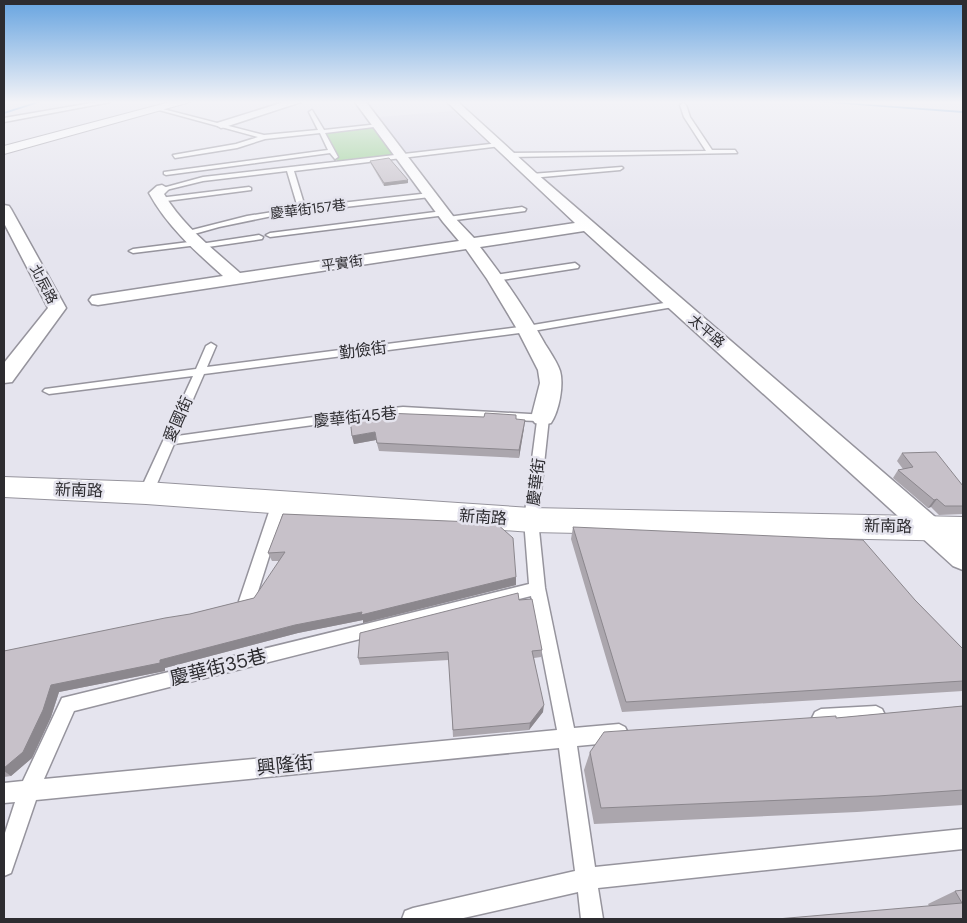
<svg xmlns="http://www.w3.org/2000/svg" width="967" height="923" viewBox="0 0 967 923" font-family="'DM Sans','Noto Sans TC',sans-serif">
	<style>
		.built { fill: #d9d7e7 }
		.green { fill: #91ce89 }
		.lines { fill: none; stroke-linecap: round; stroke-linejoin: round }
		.stream { fill: #468cd3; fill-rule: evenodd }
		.lane-casing { stroke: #96949d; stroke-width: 3 }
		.street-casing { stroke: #96949d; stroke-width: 3 }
		.secondary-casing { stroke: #96949d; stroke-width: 2 }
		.lane { fill: #fff; fill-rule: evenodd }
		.street { fill: #fff; fill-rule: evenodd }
		.secondary { fill: #fff; fill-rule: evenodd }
		.wall { fill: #aba6ad }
		.shaded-wall { fill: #8b878d }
		.building { fill: #c7c1c9; stroke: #8b878d }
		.labels { text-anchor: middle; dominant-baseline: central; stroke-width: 5; stroke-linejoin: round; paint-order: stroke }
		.far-street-label { font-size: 14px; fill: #2d2c30; stroke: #e5e4ee }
		.street-label { font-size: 16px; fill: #2d2c30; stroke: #e5e4ee }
		.near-street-label { font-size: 19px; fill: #2d2c30; stroke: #e5e4ee }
	</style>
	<rect width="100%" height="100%" fill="#e5e4ee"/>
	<path class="built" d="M 453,111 L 489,144 L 405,153 L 379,117 Z"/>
	<path class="green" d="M 379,126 L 401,156 L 339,164 L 321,132 Z"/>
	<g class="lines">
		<path class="stream" d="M 36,102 L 41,102 L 4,114 L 4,112 Z
			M 836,102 L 963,111 L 963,113 L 818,102 Z"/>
		<g class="lane-casing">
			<path id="lane" d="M 97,102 L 110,102 L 4,122 L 4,118 Z
				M 683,103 L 686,105 L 690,117 L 712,150 L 735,150 L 737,153 L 509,157 L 506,155 L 509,153 L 706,151 L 684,117 L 680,105 Z
				M 159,108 L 264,135 L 318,130 L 309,112 L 312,110 L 324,130 L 379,124 L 382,126 L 325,133 L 338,157 L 335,159 L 330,153 L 166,175 L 164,174 L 164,172 L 328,150 L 320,133 L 265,139 L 237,148 L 175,158 L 173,155 L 236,144 L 258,137 L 159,110 Z
				M 499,143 L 501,146 L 294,171 L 305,207 L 430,193 L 433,195 L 430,197 L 277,215 L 219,227 L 187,236 L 184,236 L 184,232 L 247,216 L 298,208 L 287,171 L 203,181 L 162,191 L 159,189 L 203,177 Z
				M 622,167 L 623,168 L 620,170 L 531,178 L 528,176 L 531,174 Z
				M 249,187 L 251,188 L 251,190 L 159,202 L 155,200 L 159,198 Z
				M 522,207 L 526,209 L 525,211 L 448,221 L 444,219 L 448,217 Z
				M 443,211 L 446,211 L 446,215 L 270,237 L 266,235 L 270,233 Z
				M 259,235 L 263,237 L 262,239 L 201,248 L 198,245 L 133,253 L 129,251 L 133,249 L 197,241 L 200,244 Z
				M 575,263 L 579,266 L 578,268 L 495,281 L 491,278 L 495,275 Z
				M 676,301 L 681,304 L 679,306 L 527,332 L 204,374 L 177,436 L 350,412 L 403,407 L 547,415 L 549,418 L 538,520 L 545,588 L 574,728 L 619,724 L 625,727 L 628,733 L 625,739 L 619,742 L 577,746 L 595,867 L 963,829 L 963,849 L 598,888 L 603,919 L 581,919 L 578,892 L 459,919 L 402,919 L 405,911 L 413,908 L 575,871 L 559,748 L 36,800 L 11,873 L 4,876 L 4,836 L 15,802 L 4,803 L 4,783 L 23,781 L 62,698 L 529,584 L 524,520 L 537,421 L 403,415 L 350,420 L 174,444 L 153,493 L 151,496 L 141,496 L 139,493 L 193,376 L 49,394 L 43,391 L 45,389 L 196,369 L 206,346 L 211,343 L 216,346 L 207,367 L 527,326 ZM 531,596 L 557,730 L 44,779 L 74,711 Z
				M 279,498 L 284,499 L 286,503 L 255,601 L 252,606 L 247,608 L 242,606 L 239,601 L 272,503 L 274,499 Z
				M 876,706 L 882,709 L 885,715 L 882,721 L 876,724 L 821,727 L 815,724 L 812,718 L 815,712 L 821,709 Z"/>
		</g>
		<g class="street-casing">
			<path id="street" d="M 284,102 L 301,102 L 225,127 L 221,128 L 216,125 L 217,123 Z
				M 355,102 L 366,102 L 453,216 L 474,238 L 575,223 L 447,102 L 458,102 L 536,173 L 963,541 L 963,570 L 953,566 L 584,231 L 480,247 C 504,278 526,310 545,344 C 550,352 557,362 560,371 C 564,385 559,411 551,423 L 543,425 L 535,423 L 531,418 L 540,383 L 538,370 L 517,329 L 487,279 L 466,249 L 98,305 L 92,304 L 89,300 L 92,296 L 98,295 L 223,276 C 195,251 167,226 149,193 L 157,186 L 162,185 L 169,189 L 164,194 C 183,226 213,249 240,273 L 459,241 L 443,222 Z
				M 4,205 L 9,206 L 11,209 L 66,308 L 12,382 L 4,383 L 4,363 L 48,308 L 4,223 Z"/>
		</g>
		<g class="secondary-casing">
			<path id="secondary" d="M 170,102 L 190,102 L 4,154 L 4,146 Z
				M 4,477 L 146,482 L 531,508 L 963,517 L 963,541 L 531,532 L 146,504 L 4,497 Z"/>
		</g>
		<use href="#lane" class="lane"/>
		<use href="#street" class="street"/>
		<use href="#secondary" class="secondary"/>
	</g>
	<path class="wall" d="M 370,161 L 408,183 L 384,186 L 371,164 Z
		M 484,417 L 516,419 L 524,428 L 519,458 L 379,451 L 376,440 L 354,444 L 352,436 Z
		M 902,453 L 963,486 L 963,514 L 939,515 L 931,507 L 928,508 L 893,478 L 898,470 L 903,469 L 897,461 Z
		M 283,514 L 516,577 L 516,585 L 363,623 L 363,620 L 298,633 L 165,668 L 165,671 L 59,692 L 51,717 L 32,758 L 11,776 L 4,777 L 4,651 L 190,614 L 254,598 L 280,561 L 272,561 L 268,553 Z
		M 573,527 L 915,600 L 963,649 L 963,691 L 622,712 L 571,539 Z
		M 519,600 L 542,650 L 541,657 L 534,658 L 543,712 L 529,730 L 453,737 L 449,660 L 360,665 L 358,658 Z
		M 963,706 L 963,805 L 857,812 L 594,824 L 584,770 L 590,752 L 836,718 Z
		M 963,890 L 963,919 L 929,906 L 928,904 L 955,891 Z"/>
	<path class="shaded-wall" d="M 408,180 L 408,183 L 384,186 L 384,183 Z
		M 525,420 L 524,428 L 519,458 L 519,450 Z
		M 375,432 L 376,440 L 354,444 L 352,436 Z
		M 937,499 L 931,507 L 928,508 L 934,500 Z
		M 516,577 L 516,585 L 363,623 L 363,620 L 298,633 L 165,668 L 165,671 L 59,692 L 51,717 L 32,758 L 11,776 L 4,771 L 4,768 L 51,685 L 160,660 L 295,625 Z
		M 544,705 L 543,712 L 529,730 L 530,723 Z"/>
	<path class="building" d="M 389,158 L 408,180 L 384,183 L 370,161 Z
		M 385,413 L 484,417 L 485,413 L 516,415 L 516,419 L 525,420 L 519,450 L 377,443 L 375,432 L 352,436 L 350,419 Z
		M 936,452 L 963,486 L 963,506 L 945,506 L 937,499 L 934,500 L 898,470 L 913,467 L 902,453 Z
		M 283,514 L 496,523 L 513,538 L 516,577 L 361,615 L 362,612 L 295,625 L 160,660 L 160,663 L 51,685 L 43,710 L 23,752 L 4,768 L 4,651 L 165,618 L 190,614 L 254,598 L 285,552 L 268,553 Z
		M 573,527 L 863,540 L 915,600 L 963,649 L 963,681 L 626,702 Z
		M 518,593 L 519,600 L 532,599 L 542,650 L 532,651 L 544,705 L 530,723 L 453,730 L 448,652 L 358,658 L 360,633 Z
		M 963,706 L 963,790 L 878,796 L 601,808 L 590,752 L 604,732 L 836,716 L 836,718 Z
		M 963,890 L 963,919 L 777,919 L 962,903 L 955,891 Z"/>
	<linearGradient id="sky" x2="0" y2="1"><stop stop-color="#67a4e0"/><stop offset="0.44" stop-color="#f3f3f7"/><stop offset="1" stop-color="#f3f3f7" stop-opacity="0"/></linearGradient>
	<rect width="967" height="232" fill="url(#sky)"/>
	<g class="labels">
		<g class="far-street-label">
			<text transform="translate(308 209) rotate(-7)">慶華街157巷</text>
			<text transform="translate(342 263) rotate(-8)">平實街</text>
			<text transform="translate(44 284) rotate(62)">北辰路</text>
			<text transform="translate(707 331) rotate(41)">太平路</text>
		</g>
		<g class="street-label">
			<text transform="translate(363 350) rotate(-7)">勤儉街</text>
			<text transform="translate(355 417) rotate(-6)">慶華街45巷</text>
			<text transform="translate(178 419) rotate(-66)">愛國街</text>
			<text transform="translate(536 482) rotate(-83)">慶華街</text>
			<text transform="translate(79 490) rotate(2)">新南路</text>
			<text transform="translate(483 517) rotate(4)">新南路</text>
			<text transform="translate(888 526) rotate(1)">新南路</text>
		</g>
		<g class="near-street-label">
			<text transform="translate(218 667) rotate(-14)">慶華街35巷</text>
			<text transform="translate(285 765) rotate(-6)">興隆街</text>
		</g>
	</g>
	<rect width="967" height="923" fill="none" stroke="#2d2c30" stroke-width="10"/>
</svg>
